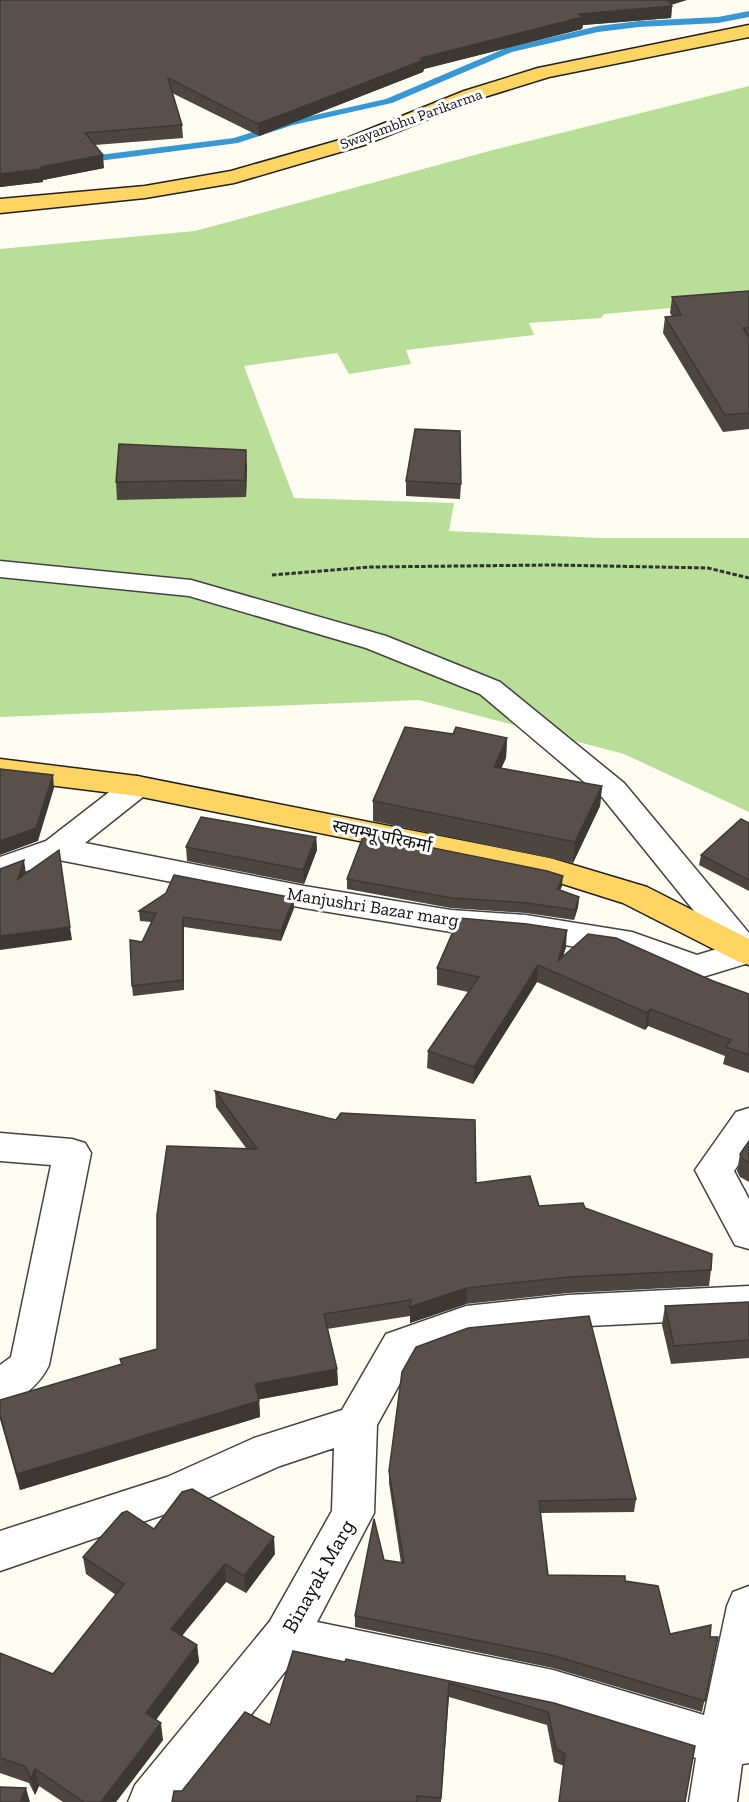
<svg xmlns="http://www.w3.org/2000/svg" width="749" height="1802" viewBox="0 0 749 1802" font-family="'Zilla Slab','Noto Sans Devanagari',serif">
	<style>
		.forest { fill: #b8de97 }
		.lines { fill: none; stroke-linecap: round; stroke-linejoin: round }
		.stream { fill: #3798d4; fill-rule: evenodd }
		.minor-casing { stroke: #424242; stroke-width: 3 }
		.major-casing { stroke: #202020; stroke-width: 3 }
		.path { stroke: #313131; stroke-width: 3; stroke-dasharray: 4.5 2; stroke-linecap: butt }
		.minor { fill: #fff; fill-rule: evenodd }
		.major { fill: #fed563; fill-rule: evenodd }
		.wall { fill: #4d4540 }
		.shaded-wall { fill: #3e3834 }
		.building { fill: #59504b; stroke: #3e3834; stroke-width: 1.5 }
		.labels { text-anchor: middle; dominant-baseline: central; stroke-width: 6; stroke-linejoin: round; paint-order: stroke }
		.far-street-label { font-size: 15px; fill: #0f0f0f; stroke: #fff }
		.street-label { font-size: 18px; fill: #0f0f0f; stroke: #fff }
		.near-street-label { font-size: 21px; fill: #0f0f0f; stroke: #fff }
	</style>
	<rect width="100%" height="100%" fill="#fffcf2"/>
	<path class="forest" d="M 749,86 L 749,301 L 604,314 L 601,318 L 529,323 L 534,335 L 406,350 L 411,364 L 349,374 L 337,353 L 244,366 L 294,498 L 454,503 L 449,531 L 600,538 L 749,538 L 749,812 L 624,754 L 419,700 L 0,717 L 0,249 L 195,231 L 493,150 Z"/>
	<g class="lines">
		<path class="stream" d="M 749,11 L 749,17 L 718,23 L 639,27 L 598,32 L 512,52 L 392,103 L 293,125 L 238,143 L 83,163 L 78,160 L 83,157 L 234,138 L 288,121 L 386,99 L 506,48 L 598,26 L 639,21 L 718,17 Z"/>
		<g class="minor-casing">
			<path id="minor" d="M 0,561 L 191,580 L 386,636 L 500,682 L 624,783 L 749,933 L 749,963 L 696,979 L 628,955 L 526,939 L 451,932 L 304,908 L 59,860 L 0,880 L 0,857 L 46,841 L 126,779 L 137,776 L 148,779 L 153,786 L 148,793 L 85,843 L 304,886 L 451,910 L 526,915 L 632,932 L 697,955 L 723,947 L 602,797 L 480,694 L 366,648 L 189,596 L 0,577 Z
				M 749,1108 L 749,1150 L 734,1171 L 749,1199 L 749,1249 L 735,1245 L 695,1170 L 736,1112 Z
				M 0,1133 L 72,1139 L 85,1143 L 91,1153 L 49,1365 C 40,1385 20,1400 0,1407 L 0,1365 L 11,1357 L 51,1165 L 0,1161 Z
				M 749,1286 L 749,1318 L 568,1327 L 467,1338 L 414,1358 L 377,1425 L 374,1513 L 317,1622 L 553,1670 L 704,1715 L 727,1606 L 733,1592 L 749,1586 L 749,1763 L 742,1764 L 737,1802 L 689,1802 L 696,1758 L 553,1714 L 295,1659 L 182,1802 L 128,1802 L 135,1785 L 270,1621 L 332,1511 L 334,1448 L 280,1466 L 192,1505 L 0,1571 L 0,1531 L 167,1477 L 254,1438 L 342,1410 L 386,1334 L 466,1306 L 568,1295 Z"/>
		</g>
		<g class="major-casing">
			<path id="major" d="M 749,25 L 749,37 L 549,77 L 478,99 L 364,145 L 234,183 L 145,198 L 0,213 L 0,199 L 145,186 L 231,171 L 350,137 L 464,91 L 538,68 Z
				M 0,759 L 137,776 L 550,858 L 647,887 L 749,939 L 749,965 L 737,961 L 623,903 L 547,879 L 137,796 L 0,779 Z"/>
		</g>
		<path class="path" d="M 272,575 L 370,567 L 552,565 L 708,568 L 749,578"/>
		<use href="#minor" class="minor"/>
		<use href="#major" class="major"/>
	</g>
	<path class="wall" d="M 0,0 L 672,5 L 671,18 L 583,25 L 582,29 L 424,69 L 423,72 L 259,136 L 172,93 L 182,125 L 183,138 L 95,145 L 104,168 L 43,180 L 43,182 L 0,187 Z
		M 749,291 L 749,429 L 723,432 L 663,333 L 665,317 L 672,316 L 670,313 L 672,297 Z
		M 247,467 L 246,497 L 117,500 L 116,482 Z
		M 406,481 L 461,484 L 460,499 L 406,496 Z
		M 453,734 L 507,738 L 506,758 L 501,768 L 602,786 L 600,806 L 573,863 L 373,821 L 373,801 Z
		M 749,823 L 749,891 L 699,865 L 701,855 Z
		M 316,837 L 317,850 L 304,884 L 187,861 L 186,847 Z
		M 347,879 L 562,886 L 560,890 L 579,897 L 578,907 L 574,920 L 526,913 L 451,908 L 347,889 Z
		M 294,908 L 281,941 L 184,927 L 184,990 L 133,996 L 132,986 L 142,942 L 151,922 L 140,921 L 139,911 Z
		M 566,947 L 563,956 L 713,981 L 749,994 L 749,1073 L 723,1064 L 725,1056 L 648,1026 L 645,1030 L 537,982 L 473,1084 L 427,1068 L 428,1051 L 468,992 L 437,985 L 437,968 Z
		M 215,1091 L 476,1183 L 539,1206 L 585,1208 L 711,1270 L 709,1286 L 568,1293 L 466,1304 L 410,1323 L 410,1316 L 327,1329 L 337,1369 L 338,1385 L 259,1399 L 260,1417 L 20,1490 L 0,1419 L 0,1400 L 121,1364 L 120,1359 L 157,1349 L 246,1148 L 216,1107 Z
		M 749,1141 L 749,1182 L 740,1177 L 737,1171 L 740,1154 Z
		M 749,1302 L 749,1358 L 671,1364 L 662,1325 L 665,1306 Z
		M 389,1471 L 636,1499 L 634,1512 L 541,1513 L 548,1575 L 625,1581 L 670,1634 L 718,1637 L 702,1712 L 553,1668 L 355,1627 L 355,1616 L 384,1560 L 401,1563 L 389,1483 Z
		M 154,1529 L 275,1554 L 246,1593 L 226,1582 L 182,1636 L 197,1645 L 199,1662 L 156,1720 L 163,1740 L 116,1802 L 63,1802 L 39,1786 L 35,1795 L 29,1783 L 0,1773 L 0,1653 L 53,1674 L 116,1595 L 86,1574 L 83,1557 Z
		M 345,1662 L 554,1703 L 695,1746 L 564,1766 L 554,1762 L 547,1725 L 449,1697 L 441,1802 L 172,1802 L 182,1791 L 270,1725 Z"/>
	<path class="shaded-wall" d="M 664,0 L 687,0 L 668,6 L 672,6 L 671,18 L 583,25 L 582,29 L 424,69 L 423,72 L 259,136 L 258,124 L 421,58 L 579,14 Z
		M 103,155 L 104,168 L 43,180 L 43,182 L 0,187 L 0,174 Z
		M 246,450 L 247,467 L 246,497 L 245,480 Z
		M 507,738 L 506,758 L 493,787 L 494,767 Z
		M 53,775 L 54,788 L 38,841 L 0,855 L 0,841 Z
		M 602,786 L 600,806 L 573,863 L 575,842 Z
		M 316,837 L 317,850 L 304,884 L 303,870 Z
		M 24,860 L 26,874 L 18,879 Z
		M 563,876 L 562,886 L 556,899 L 557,889 Z
		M 579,897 L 578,907 L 574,920 L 575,910 Z
		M 294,898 L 294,908 L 281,941 L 281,931 Z
		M 183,917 L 184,927 L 184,990 L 183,980 Z
		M 70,927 L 72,940 L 0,950 L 0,936 Z
		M 567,930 L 566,947 L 558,973 L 558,961 Z
		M 538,965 L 537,982 L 473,1084 L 474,1067 Z
		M 650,1009 L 648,1026 L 645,1030 L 647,1013 Z
		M 467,1288 L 466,1304 L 410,1323 L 410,1307 Z
		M 337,1369 L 338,1385 L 256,1400 L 255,1384 Z
		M 259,1401 L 260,1417 L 20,1490 L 17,1474 Z
		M 274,1537 L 275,1554 L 246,1593 L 244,1576 Z
		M 225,1564 L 226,1582 L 173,1646 L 171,1629 Z
		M 197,1645 L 199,1662 L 148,1730 L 146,1713 Z
		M 161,1723 L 163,1740 L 116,1802 L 101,1802 Z
		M 35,1769 L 39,1786 L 35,1795 L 31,1779 Z
		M 26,1788 L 30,1802 L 20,1802 Z"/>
	<path class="building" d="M 0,0 L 668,0 L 672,6 L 579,14 L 583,17 L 421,58 L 424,60 L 258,124 L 168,78 L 182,125 L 85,133 L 103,155 L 41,167 L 42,169 L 0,174 Z
		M 749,291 L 749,328 L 743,328 L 749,338 L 749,413 L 725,415 L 665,317 L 681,315 L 672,297 Z
		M 415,429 L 460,431 L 461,484 L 406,481 Z
		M 119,444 L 246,450 L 245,480 L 116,482 Z
		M 405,727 L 453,734 L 456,727 L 507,738 L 494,767 L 602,786 L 575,842 L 373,801 Z
		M 0,769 L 53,775 L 36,828 L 0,841 Z
		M 201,817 L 316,837 L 303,870 L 186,847 Z
		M 741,819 L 749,823 L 749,880 L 701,855 Z
		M 364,834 L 547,871 L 563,876 L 557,889 L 579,897 L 575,910 L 527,903 L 452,898 L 347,879 Z
		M 59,850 L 70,927 L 0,936 L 0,869 L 24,860 L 18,879 Z
		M 174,875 L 294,898 L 281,931 L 183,917 L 183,980 L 132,986 L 130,940 L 142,942 L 156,913 L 139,911 L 166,893 Z
		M 459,918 L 527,924 L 567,930 L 558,961 L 588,934 L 616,938 L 713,981 L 749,994 L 749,1055 L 726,1047 L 731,1040 L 650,1009 L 647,1013 L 538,965 L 474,1067 L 428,1051 L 479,977 L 437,968 Z
		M 215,1091 L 336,1120 L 341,1113 L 475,1120 L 476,1183 L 530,1176 L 539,1206 L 583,1203 L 585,1208 L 712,1254 L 711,1270 L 569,1277 L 467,1288 L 410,1307 L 411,1300 L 324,1314 L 337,1369 L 255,1384 L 259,1401 L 17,1474 L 0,1415 L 0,1400 L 122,1364 L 120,1359 L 157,1349 L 157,1215 L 167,1146 L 257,1149 Z
		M 749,1141 L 749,1163 L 743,1159 L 740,1154 Z
		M 749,1302 L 749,1340 L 674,1346 L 665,1306 Z
		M 589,1316 L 636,1499 L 539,1501 L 548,1575 L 625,1576 L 625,1581 L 658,1586 L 670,1634 L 711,1625 L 710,1637 L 718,1637 L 705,1701 L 555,1656 L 355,1616 L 374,1519 L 384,1560 L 404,1563 L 389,1471 L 402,1372 L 416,1347 L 468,1328 Z
		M 192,1489 L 274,1537 L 244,1576 L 225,1564 L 171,1629 L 197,1645 L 146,1713 L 161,1723 L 101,1802 L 84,1802 L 35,1769 L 31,1779 L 25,1766 L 0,1758 L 0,1653 L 53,1674 L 124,1584 L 83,1557 L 122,1513 L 127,1511 L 154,1529 L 182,1492 Z
		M 293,1651 L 345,1662 L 346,1659 L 554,1703 L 695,1746 L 685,1802 L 559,1802 L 565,1754 L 556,1749 L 548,1712 L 449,1683 L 441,1798 L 417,1796 L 417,1802 L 172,1802 L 174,1791 L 182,1791 L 245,1712 L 270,1725 Z
		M 0,1787 L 26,1788 L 20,1802 L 0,1802 Z"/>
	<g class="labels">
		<g class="far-street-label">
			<text transform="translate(411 119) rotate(-20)">Swayambhu Parikarma</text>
		</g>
		<g class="street-label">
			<text transform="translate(382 836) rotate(12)">स्वयम्भू परिकर्मा</text>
			<text transform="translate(373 907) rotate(9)">Manjushri Bazar marg</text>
		</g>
		<g class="near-street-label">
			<text transform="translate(318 1576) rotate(-61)">Binayak Marg</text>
		</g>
	</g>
</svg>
